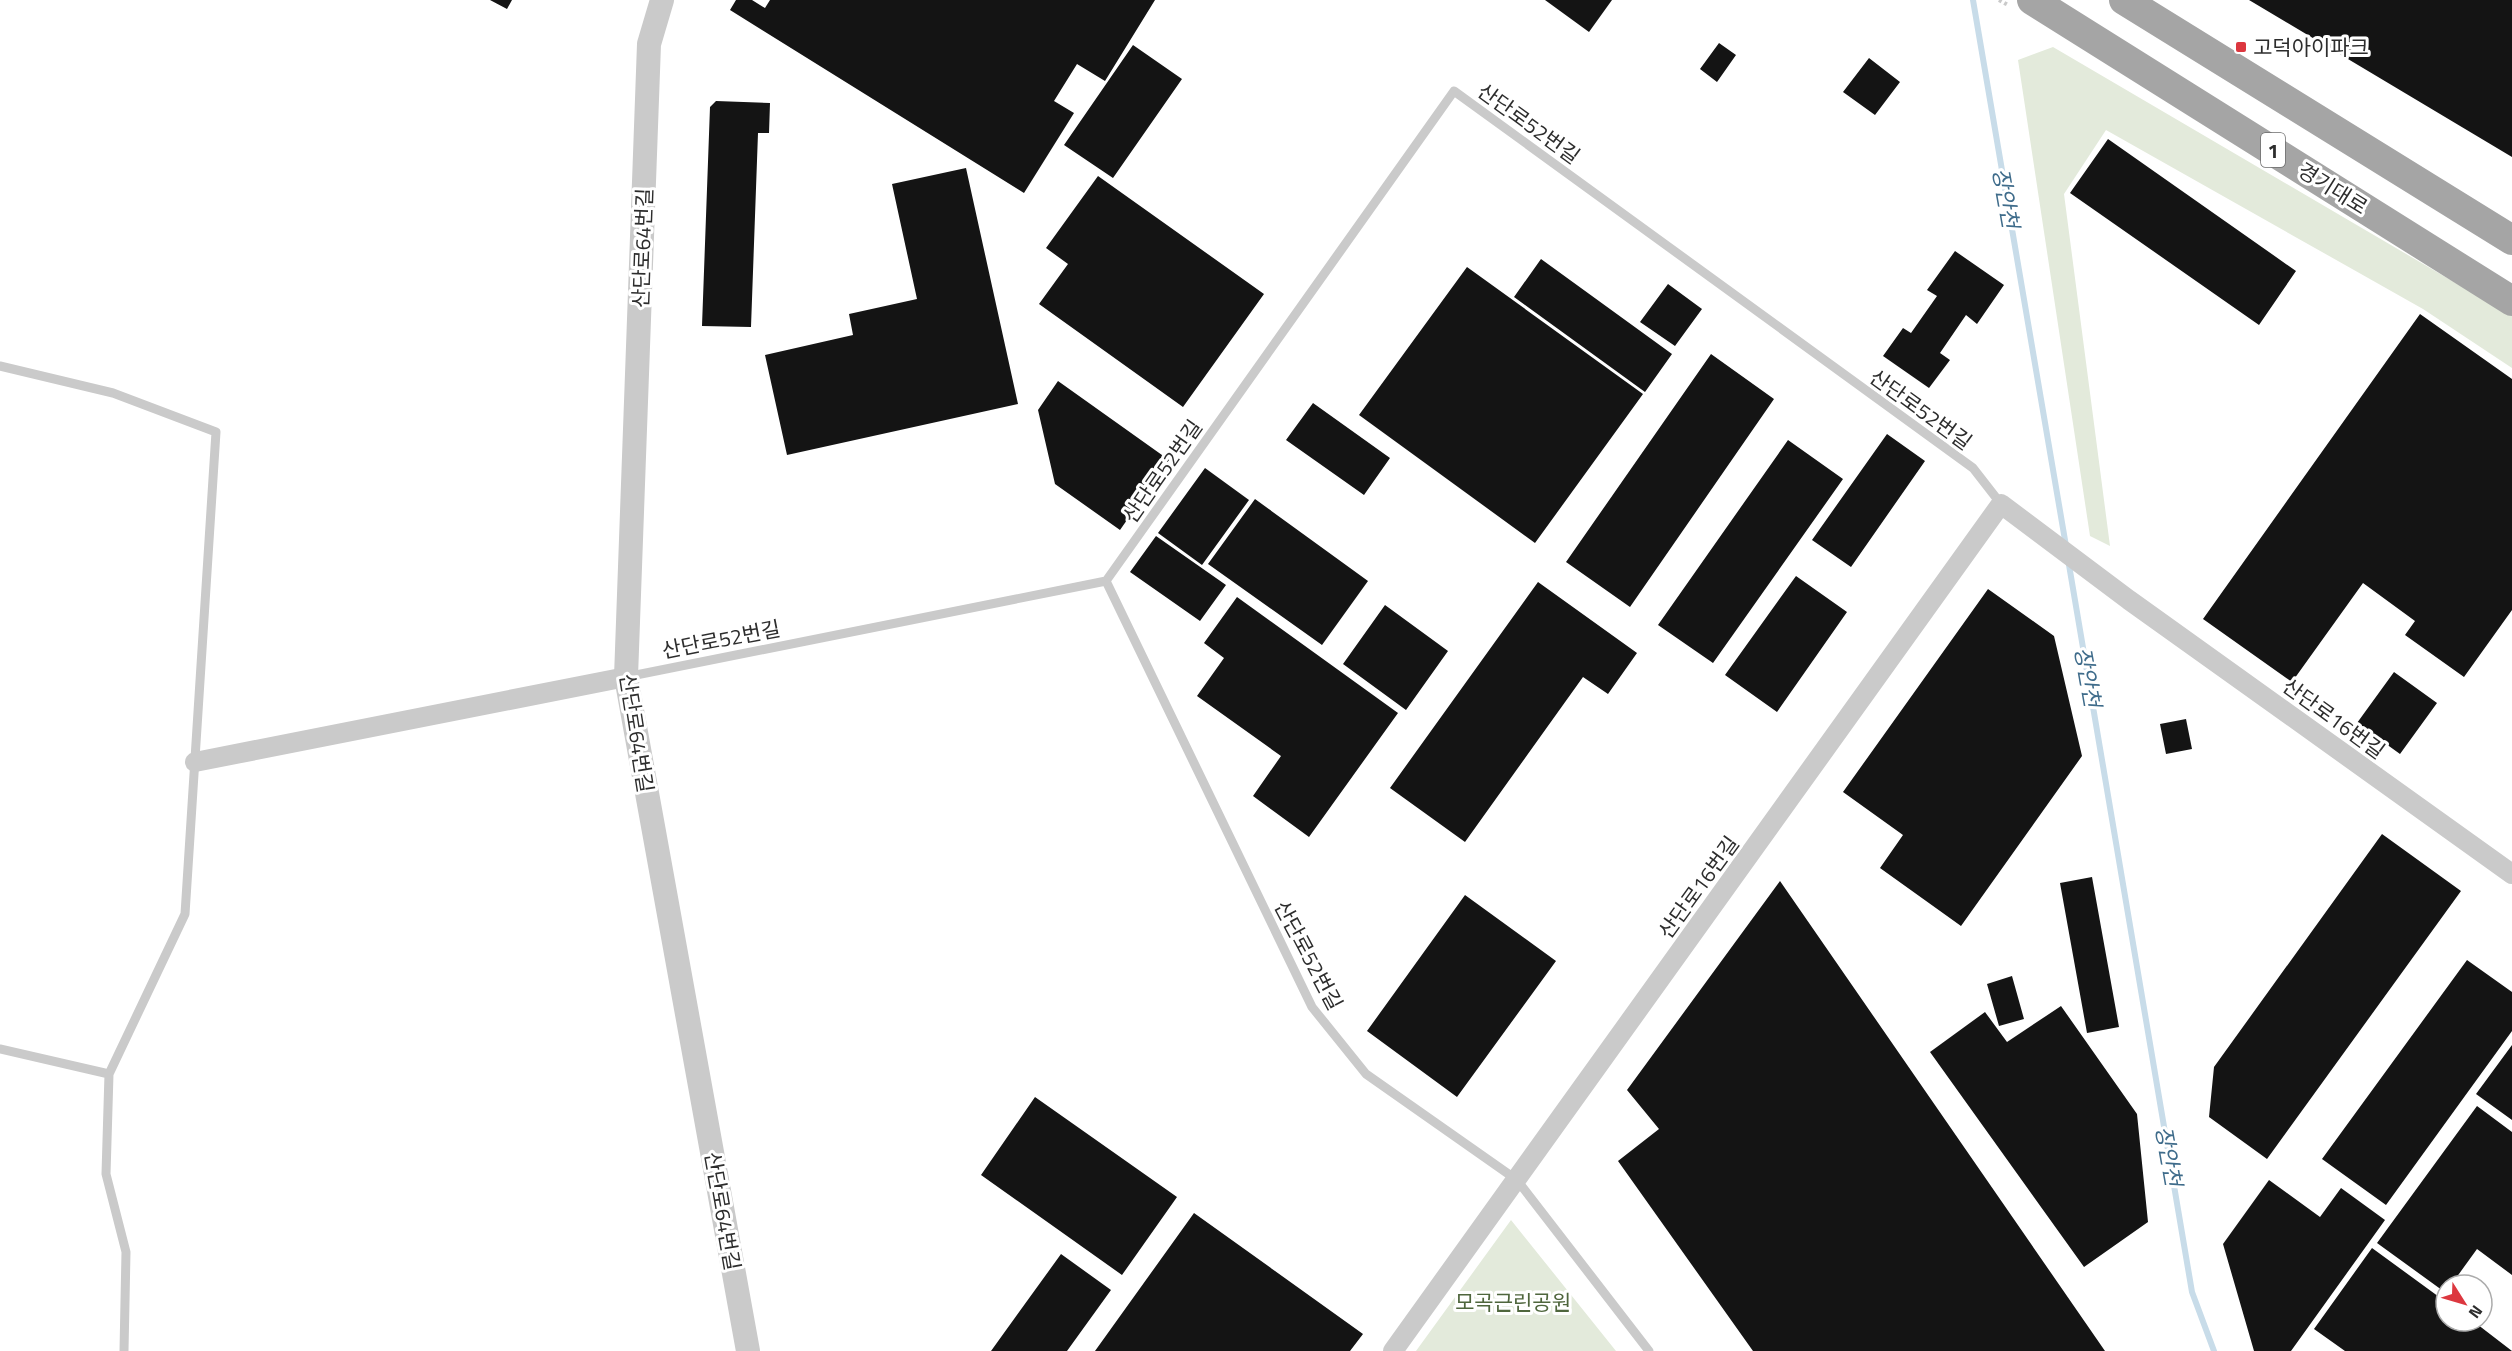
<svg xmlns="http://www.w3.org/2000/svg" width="2512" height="1351" viewBox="0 0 2512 1351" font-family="'Titillium Web','Noto Sans KR',sans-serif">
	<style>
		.green { fill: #e3eadb }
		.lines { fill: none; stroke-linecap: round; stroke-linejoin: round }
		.stream { stroke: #c8dce9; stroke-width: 6 }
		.building { fill: #141414 }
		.path { stroke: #cacaca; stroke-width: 4; stroke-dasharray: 3 3; stroke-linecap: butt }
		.service { stroke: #cacaca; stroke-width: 9 }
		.minor { stroke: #cacaca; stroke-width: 20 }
		.tertiary { stroke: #cacaca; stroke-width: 24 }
		.primary { stroke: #a5a5a5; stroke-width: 30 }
		.poi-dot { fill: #dc373f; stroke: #fff; stroke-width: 2 }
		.labels { text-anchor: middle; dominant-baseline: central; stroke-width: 6; stroke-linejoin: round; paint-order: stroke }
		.shield { fill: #fff; stroke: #6c6c6c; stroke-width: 1.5 }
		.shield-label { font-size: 20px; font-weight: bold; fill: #2d2d2d }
		.poi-label { font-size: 21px; fill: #2d2d2d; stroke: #fff; text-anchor: start }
		.street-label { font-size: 21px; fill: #2d2d2d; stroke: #fff }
		.park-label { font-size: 21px; fill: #4f663d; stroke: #fff }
		.water-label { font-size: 22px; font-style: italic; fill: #3f6c8b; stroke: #fff }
	</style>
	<rect width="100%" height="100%" fill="#fff"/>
	<path class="green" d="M 2053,47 L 2512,316 L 2512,368 L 2423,309 L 2106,130 L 2064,194 L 2110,546 L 2090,536 L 2018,60 Z
		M 1511,1220 L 1616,1351 L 1416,1351 Z"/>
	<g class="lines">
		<path class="stream" d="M 1973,0 L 2066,546
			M 2068,559 L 2192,1292 L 2214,1351"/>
	</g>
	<path class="building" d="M 490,0 L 512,0 L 507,9 Z
		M 736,0 L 752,0 L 765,8 L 770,0 L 1155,0 L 1105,81 L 1077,64 L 1054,101 L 1074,113 L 1024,193 L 730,10 Z
		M 1545,0 L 1612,0 L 1589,32 Z
		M 2249,0 L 2512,0 L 2512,157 Z
		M 1719,43 L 1736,55 L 1717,82 L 1700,69 Z
		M 1133,45 L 1182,79 L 1113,178 L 1064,145 Z
		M 1869,58 L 1900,82 L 1875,115 L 1843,92 Z
		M 716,101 L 770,103 L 769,133 L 758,133 L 751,327 L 702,326 L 710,107 Z
		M 2108,139 L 2296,271 L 2259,325 L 2070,193 Z
		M 966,168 L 1018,404 L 787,455 L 765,355 L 853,335 L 849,314 L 917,299 L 892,184 Z
		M 1098,176 L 1264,294 L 1183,407 L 1039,304 L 1068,264 L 1046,248 Z
		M 1955,251 L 2004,285 L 1977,324 L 1966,315 L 1940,353 L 1950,360 L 1929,388 L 1883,356 L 1903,328 L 1911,333 L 1937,296 L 1927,290 Z
		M 1541,259 L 1672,354 L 1645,392 L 1514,297 Z
		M 1467,267 L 1643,394 L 1535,543 L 1359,415 Z
		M 1668,284 L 1702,309 L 1675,346 L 1640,322 Z
		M 2420,314 L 2512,379 L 2512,610 L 2464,677 L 2405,635 L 2415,621 L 2363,583 L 2292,682 L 2203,619 Z
		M 1711,354 L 1774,399 L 1630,607 L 1566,562 Z
		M 1058,381 L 1169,460 L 1120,530 L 1055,484 L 1038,410 Z
		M 1313,403 L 1390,458 L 1364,495 L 1286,440 Z
		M 1887,434 L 1925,461 L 1851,567 L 1812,540 Z
		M 1788,440 L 1843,479 L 1713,663 L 1658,625 Z
		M 1205,468 L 1249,500 L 1202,565 L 1158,533 Z
		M 1255,499 L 1368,581 L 1322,645 L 1208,564 Z
		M 1156,536 L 1226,585 L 1200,621 L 1130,572 Z
		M 1796,576 L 1847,612 L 1777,712 L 1725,675 Z
		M 1538,582 L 1637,653 L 1608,694 L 1583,677 L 1465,842 L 1390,788 Z
		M 1988,589 L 2054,636 L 2082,756 L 1961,926 L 1880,868 L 1903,835 L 1843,792 Z
		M 1237,597 L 1398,713 L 1309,837 L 1253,796 L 1281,756 L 1197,696 L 1224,658 L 1204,643 Z
		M 1385,605 L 1448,651 L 1406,710 L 1343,664 Z
		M 2394,672 L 2437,703 L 2400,754 L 2357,723 Z
		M 2186,719 L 2192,749 L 2166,754 L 2160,724 Z
		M 2382,834 L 2461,891 L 2267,1159 L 2209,1117 L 2214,1067 Z
		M 2092,877 L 2119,1027 L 2087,1033 L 2060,883 Z
		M 1780,881 L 2105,1351 L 1753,1351 L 1618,1161 L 1659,1129 L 1627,1090 Z
		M 1465,895 L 1556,961 L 1457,1097 L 1367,1031 Z
		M 2467,960 L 2512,992 L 2512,1031 L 2386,1205 L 2322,1159 Z
		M 2012,976 L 2024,1019 L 1999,1026 L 1987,984 Z
		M 2061,1006 L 2137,1114 L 2148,1222 L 2084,1267 L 1930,1052 L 1985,1012 L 2007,1042 Z
		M 2512,1045 L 2512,1120 L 2476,1094 Z
		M 1035,1097 L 1177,1197 L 1122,1275 L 981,1175 Z
		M 2477,1106 L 2512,1132 L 2512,1275 L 2477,1249 L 2451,1285 L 2446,1285 L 2446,1293 L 2377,1243 Z
		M 2269,1180 L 2320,1217 L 2341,1188 L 2385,1220 L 2291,1351 L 2254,1351 L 2223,1244 Z
		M 1194,1213 L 1363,1334 L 1350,1351 L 1095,1351 Z
		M 2372,1248 L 2446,1302 L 2446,1321 L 2473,1321 L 2512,1351 L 2345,1351 L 2314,1329 Z
		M 1061,1254 L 1111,1290 L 1067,1351 L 991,1351 Z"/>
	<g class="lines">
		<path class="path" d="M 1999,0 L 2008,5"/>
		<path class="service" d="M 0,366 L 113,393 L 216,432 L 185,914 L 109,1074 L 106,1174 L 126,1252 L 124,1351
			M 626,677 L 1106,581
			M 0,1049 L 109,1074
			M 1649,1351 L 1517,1180 L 1366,1074 L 1312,1007 L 1106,581 L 1454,91 L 1973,468 L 2001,504"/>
		<path class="minor" d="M 195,762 L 626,677
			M 1393,1351 L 2001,504 L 2129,600 L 2512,874"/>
		<path class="tertiary" d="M 662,0 L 649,44 L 626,677 L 748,1351"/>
		<path class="primary" d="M 2032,0 L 2512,301
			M 2124,0 L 2512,240"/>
	</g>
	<rect class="poi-dot" x="2235" y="41" width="12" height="12" rx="3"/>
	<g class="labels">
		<rect class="shield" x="2261" y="133" width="24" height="34" rx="4.5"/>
		<g class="shield-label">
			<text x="2273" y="150">1</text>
		</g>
		<g class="poi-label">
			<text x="2253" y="47">고덕아이파크</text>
		</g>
		<g class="street-label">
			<text transform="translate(1529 123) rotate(36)">산단로52번길</text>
			<text transform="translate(2333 188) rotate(32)">경기대로</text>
			<text transform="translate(642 248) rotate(-88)">산단로64번길</text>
			<text transform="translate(1921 409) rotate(36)">산단로52번길</text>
			<text transform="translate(1162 471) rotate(-55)">산단로52번길</text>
			<text transform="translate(721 639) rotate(-11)">산단로52번길</text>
			<text transform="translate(2334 718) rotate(36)">산단로16번길</text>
			<text transform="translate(637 733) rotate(81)">산단로64번길</text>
			<text transform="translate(1698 887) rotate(-54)">산단로16번길</text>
			<text transform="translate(1309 955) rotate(62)">산단로52번길</text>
			<text transform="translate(723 1211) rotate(80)">산단로64번길</text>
		</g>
		<g class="park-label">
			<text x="1513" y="1302">모곡근린공원</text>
		</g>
		<g class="water-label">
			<text transform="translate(2006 198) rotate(80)">장안천</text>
			<text transform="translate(2088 677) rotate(80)">장안천</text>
			<text transform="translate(2169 1156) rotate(80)">장안천</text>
		</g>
	</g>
	<g transform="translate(2464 1303) rotate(127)"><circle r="28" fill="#ffffff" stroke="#ababab" stroke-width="1.5"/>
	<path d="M0-4.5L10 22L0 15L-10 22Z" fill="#dc373f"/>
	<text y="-9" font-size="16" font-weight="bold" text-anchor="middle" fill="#2d2d2d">N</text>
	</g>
</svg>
